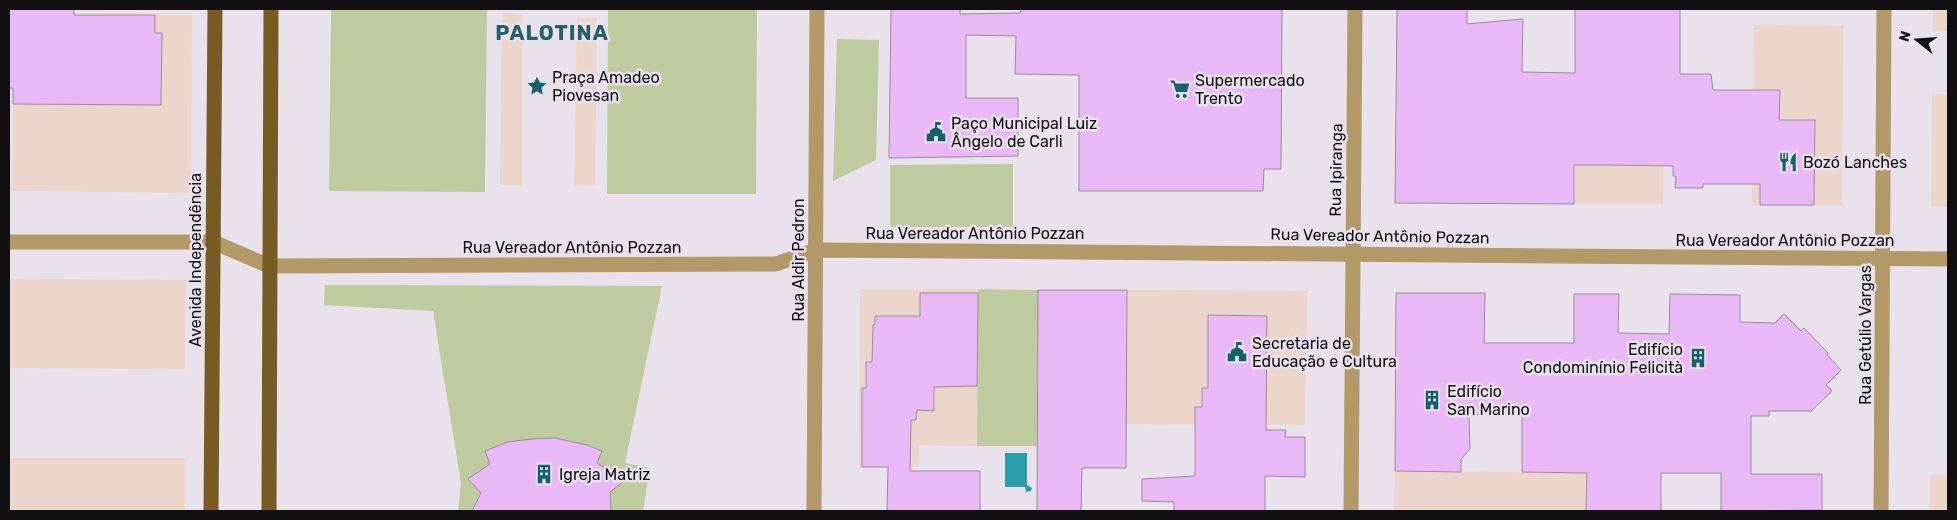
<svg xmlns="http://www.w3.org/2000/svg" width="1957" height="520" font-family="Rubik,sans-serif">
<style>
.commercial{fill:#ecd5ca}
.green{fill:#bdcb9f}
.water{fill:#299fac}
.building{fill:#ebb8f7;stroke:#968e97}
.lines{fill:none;stroke-linecap:round;stroke-linejoin:round}
.minor{stroke:#b39868;stroke-width:15}
.primary{stroke:#785b23;stroke-width:15}
.labels{text-anchor:middle;dominant-baseline:central;stroke-width:5;stroke-linejoin:round;paint-order:stroke}
.poi-label{font-size:16px;fill:#110f12;stroke:#e9e1eb;text-anchor:start}
.street-label{font-size:16px;fill:#110f12;stroke:#e9e1eb}
.district-label{font-size:21px;font-weight:bold;letter-spacing:1px;fill:#276068;stroke:#e9e1eb}
</style>
<rect width="100%" height="100%" fill="#e9e1eb"/>
<g class="commercial">
<rect x="1933" y="9" width="15" height="22"/>
<polygon points="14,13 192,14 191,193 12,191"/>
<polygon points="502,13 522,15 522,185 500,185"/>
<polygon points="577,18 597,18 595,186 574,185"/>
<polygon points="1575,24 1665,53 1663,204 1574,204"/>
<polygon points="1754,25 1843,26 1842,205 1752,205"/>
<polygon points="1932,94 1948,94 1948,207 1931,207"/>
<polygon points="9,279 186,280 185,369 9,368"/>
<polygon points="860,289 978,289 977,446 919,445 918,467 859,467"/>
<polygon points="1127,290 1307,291 1305,425 1126,424"/>
<rect x="9" y="458" width="176" height="53"/>
<polygon points="1395,471 1617,473 1617,511 1394,511"/>
<rect x="1930" y="475" width="18" height="36"/>
</g>
<g class="green">
<polygon points="331,9 487,9 485,192 329,191"/>
<polygon points="608,9 757,9 756,194 607,194"/>
<polygon points="837,39 879,40 876,160 833,181"/>
<polygon points="1013,164 1013,227 890,227 890,165"/>
<path d="M325,285L662,286L625,463L650,468L643,511H609L610,506V492L624,481L596,465L602,451C561,434 527,436 485,451L491,465L468,479L481,493L474,507L476,511H458L461,483L433,311L324,305Z"/>
<polygon points="978,289 1038,290 1037,446 977,446"/>
</g>
<polygon class="water" points="1005,453 1027,453 1027,485 1032,488 1031,491 1026,492 1025,487 1005,487"/>
<g class="building">
<polygon points="9,9 74,9 74,15 155,15 155,33 162,33 161,105 13,104 13,88 9,88"/>
<polygon points="891,9 960,9 960,14 1020,13 1021,9 1282,9 1281,169 1264,169 1263,191 1079,191 1079,75 1015,74 1016,36 966,35 966,98 1018,98 1018,156 889,158"/>
<polygon points="1397,9 1467,9 1467,24 1523,19 1522,72 1575,73 1575,9 1680,9 1680,74 1711,74 1713,90 1780,90 1779,120 1815,120 1814,205 1760,205 1760,184 1703,184 1703,188 1675,188 1676,176 1673,176 1673,166 1610,165 1574,165 1574,204 1395,203"/>
<polygon points="1038,290 1127,290 1126,468 1082,468 1081,511 1037,511"/>
<polygon points="920,293 978,293 977,386 934,387 934,411 917,410 916,420 911,420 910,471 980,471 980,511 887,511 888,467 862,467 862,388 866,388 866,362 872,362 873,325 875,324 875,316 920,316"/>
<polygon points="1396,293 1485,293 1484,343 1574,343 1574,294 1619,294 1618,333 1669,334 1670,294 1740,295 1740,322 1775,323 1784,314 1801,331 1804,328 1828,353 1827,355 1841,370 1826,385 1832,391 1811,411 1769,411 1769,416 1751,416 1751,474 1822,474 1822,510 1721,511 1721,473 1661,473 1661,511 1586,511 1587,473 1522,472 1522,415 1469,414 1470,449 1461,459 1461,472 1395,471"/>
<polygon points="1208,315 1267,316 1266,430 1286,430 1285,437 1305,437 1305,477 1265,476 1265,511 1174,511 1174,502 1142,501 1142,479 1195,476 1195,407 1202,407 1202,388 1208,388"/>
<polygon points="555,438 587,445 602,451 597,463 624,481 610,492 611,511 472,511 481,493 468,479 490,464 485,451 508,442 531,439"/>
</g>
<g class="lines">
<g class="minor">
<polyline points="9,242 213,242 269,266 776,264 816,250 1948,259"/>
<polyline points="814,511 817,9"/>
<polyline points="1351,511 1355,9"/>
<polyline points="1881,511 1884,9"/>
</g>
<g class="primary">
<polyline points="211,511 215,9"/>
<polyline points="269,511 271,9"/>
</g>
</g>
<defs>
<symbol id="sight-bare" viewBox="-9 -9 18 18"><path d="M0-6L1.8-2.2L6-1.7L2.9 1.2L3.7 5.4L0 3.3L-3.7 5.4L-2.9 1.2L-6-1.7L-1.8-2.2Z" fill="#14626c" stroke="#e9e1eb" stroke-width="2.5" paint-order="stroke"/></symbol>
<symbol id="supermarket-bare" viewBox="-9 -9 18 18"><path d="M-6-5.5h2.5l.6 2H6L4.5 2H-2.5L-4.4-4H-6ZM-1.5 3.2a1.3 1.3 0 1 0 .1 0ZM3 3.2a1.3 1.3 0 1 0 .1 0Z" fill="#14626c" stroke="#e9e1eb" stroke-width="2.5" paint-order="stroke"/></symbol>
<symbol id="civic-bare" viewBox="-9 -9 18 18"><path d="M-.6-6.5H3V-4.5H.6V-3L4-1V1h2V6H-6V1h2V-1L-.6-3ZM-1.2 2.5V6h2.4V2.5Z" fill="#14626c" stroke="#e9e1eb" stroke-width="2.5" paint-order="stroke"/></symbol>
<symbol id="restaurant-bare" viewBox="-9 -9 18 18"><path d="M-5-6h1v4h1v-4h1v4h1v-4h1v5L-1.5 .5V6h-2V.5L-5-1ZM5-6V6H3V1.5H1.5Q1.5-4 5-6Z" fill="#14626c" stroke="#e9e1eb" stroke-width="2.5" paint-order="stroke"/></symbol>
<symbol id="building-bare" viewBox="-9 -9 18 18"><path d="M-4-6H4V6H1V3H-1V6H-4ZM-2.5-4.3h1.7v1.8h-1.7ZM.8-4.3h1.7v1.8H.8ZM-2.5-1h1.7V.8h-1.7ZM.8-1h1.7V.8H.8Z" fill="#14626c" stroke="#e9e1eb" stroke-width="2.5" paint-order="stroke"/></symbol>
</defs>
<g fill-rule="evenodd">
<use href="#sight-bare" x="523" y="72" width="28" height="28"/>
<use href="#supermarket-bare" x="1166" y="75" width="28" height="28"/>
<use href="#civic-bare" x="922" y="118" width="28" height="28"/>
<use href="#restaurant-bare" x="1774" y="148" width="28" height="28"/>
<use href="#civic-bare" x="1223" y="338" width="28" height="28"/>
<use href="#building-bare" x="1684" y="344" width="28" height="28"/>
<use href="#building-bare" x="1418" y="386" width="28" height="28"/>
<use href="#building-bare" x="530" y="460" width="28" height="28"/>
</g>
<g class="labels">
<g class="poi-label">
<text x="552" y="77">Praça Amadeo<tspan x="552" dy="18">Piovesan</tspan></text>
<text x="1195" y="80">Supermercado<tspan x="1195" dy="18">Trento</tspan></text>
<text x="951" y="123">Paço Municipal Luiz<tspan x="951" dy="18">Ângelo de Carli</tspan></text>
<text x="1803" y="162">Bozó Lanches</text>
<text x="1252" y="343">Secretaria de<tspan x="1252" dy="18">Educação e Cultura</tspan></text>
<text x="1683" y="349" text-anchor="end">Edifício<tspan x="1683" dy="18">Condominínio Felicità</tspan></text>
<text x="1447" y="391">Edifício<tspan x="1447" dy="18">San Marino</tspan></text>
<text x="559" y="474">Igreja Matriz</text>
</g>
<g class="street-label">
<text transform="translate(1336 170) rotate(-89)">Rua Ipiranga</text>
<text x="975" y="233">Rua Vereador Antônio Pozzan</text>
<text transform="translate(1380 236) rotate(1)">Rua Vereador Antônio Pozzan</text>
<text x="1785" y="240">Rua Vereador Antônio Pozzan</text>
<text x="572" y="247">Rua Vereador Antônio Pozzan</text>
<text transform="translate(195 260) rotate(-90)">Avenida Independência</text>
<text transform="translate(798 260) rotate(-90)">Rua Aldir Pedron</text>
<text transform="translate(1865 335) rotate(-90)">Rua Getúlio Vargas</text>
</g>
<g class="district-label">
<text x="552" y="32">PALOTINA</text>
</g>
</g>
<rect width="1957" height="520" fill="none" stroke="#110f12" stroke-width="20"/>
<g transform="translate(1917 40) rotate(287)" stroke="#e9e1eb" stroke-width="4" paint-order="stroke">
<path d="M0-4L9 19L0 12L-9 19Z" fill="#110f12"/>
<text y="-8" font-size="14" font-weight="bold" text-anchor="middle" fill="#110f12">N</text>
</g>
</svg>
